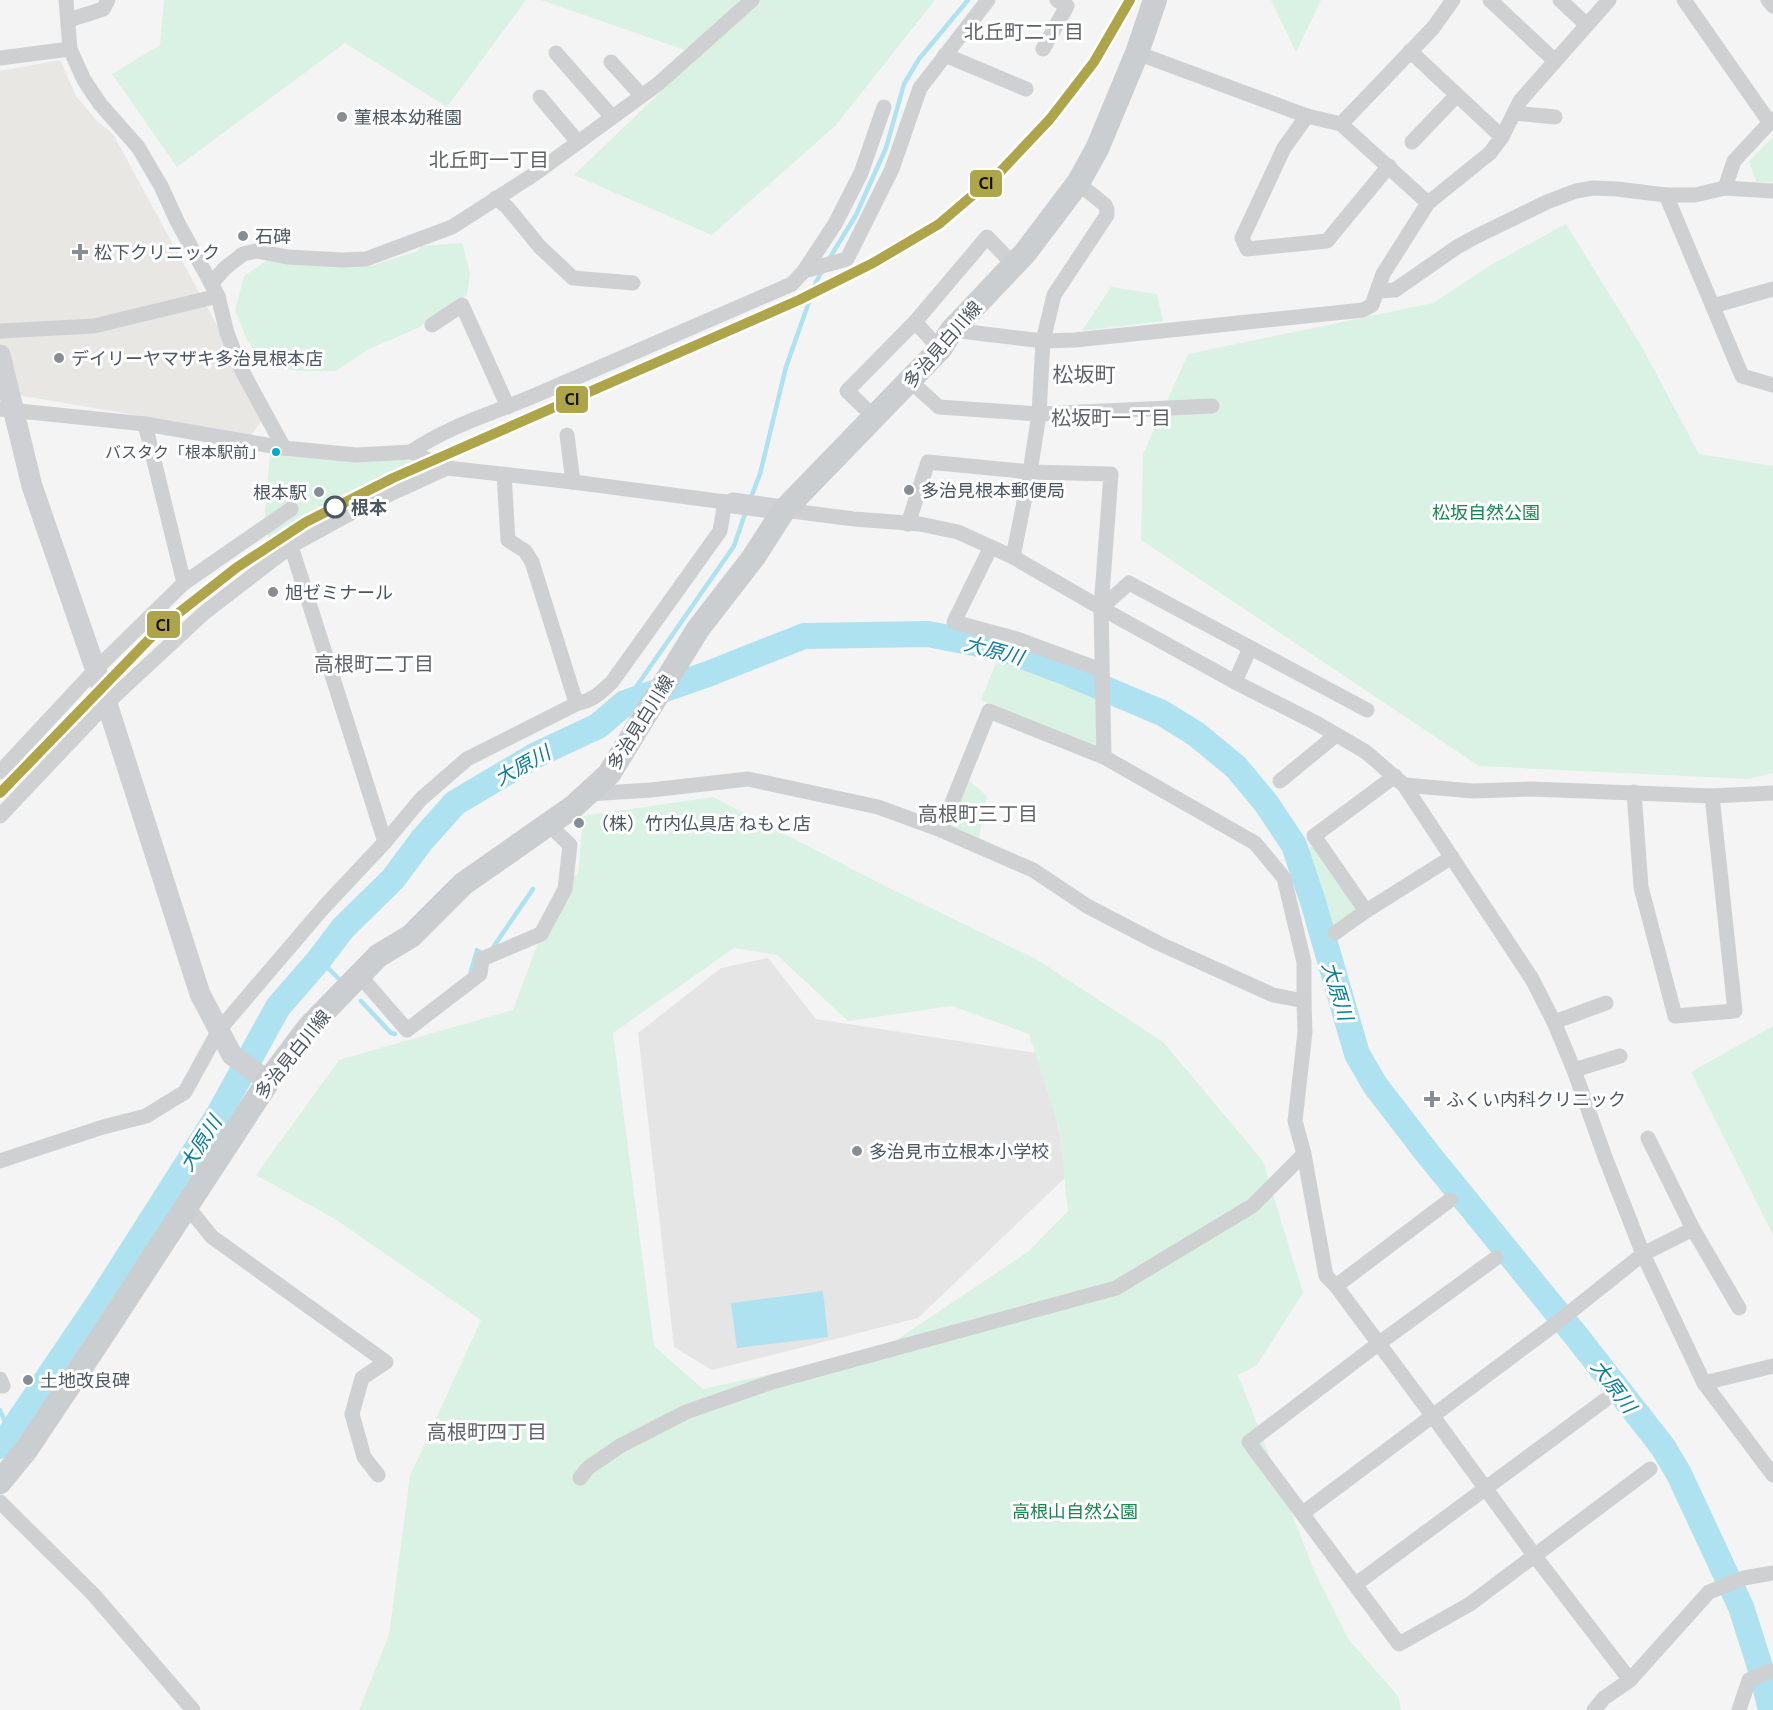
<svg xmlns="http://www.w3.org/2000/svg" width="1773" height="1710" font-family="Ubuntu,'Noto Sans JP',sans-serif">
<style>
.commercial{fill:#e8e7e3}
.education{fill:#e6e5e6}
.green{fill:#d9f2e3;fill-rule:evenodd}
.water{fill:#aee2f0}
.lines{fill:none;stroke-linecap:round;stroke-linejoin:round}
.stream{stroke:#aee2f0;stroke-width:4.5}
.river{stroke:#aee2f0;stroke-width:26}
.street{stroke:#ced0d2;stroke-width:15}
.secondary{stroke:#ced0d4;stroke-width:21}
.primary{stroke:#caced1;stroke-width:24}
.rail-1-casing{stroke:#fff;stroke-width:15}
.rail-1{stroke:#aea54a;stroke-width:10}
.poi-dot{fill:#868d94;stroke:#fff;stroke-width:2}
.bus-dot{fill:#00a9ce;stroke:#fff;stroke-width:2}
.stop-dot{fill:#fff;stroke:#4a5661;stroke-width:3}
.labels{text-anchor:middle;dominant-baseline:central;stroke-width:6;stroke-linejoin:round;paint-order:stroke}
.bus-label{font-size:16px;fill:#4a5661;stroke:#fff;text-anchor:end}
.poi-label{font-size:18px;fill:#4a5661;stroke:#fff;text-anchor:start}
.street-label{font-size:18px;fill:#4a5661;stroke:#fff}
.stop-label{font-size:18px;font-weight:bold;fill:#4a5661;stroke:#fff;text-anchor:start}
.park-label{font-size:18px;fill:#17864f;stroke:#fff}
.neighbourhood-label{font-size:20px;fill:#5f6368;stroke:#fff}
.water-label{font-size:20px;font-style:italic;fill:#0c7c9b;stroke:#fff}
.quarter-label{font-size:21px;fill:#5f6368;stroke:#fff}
.line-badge{stroke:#fff;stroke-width:2}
.pale-badge-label{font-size:16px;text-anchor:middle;font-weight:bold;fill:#111}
</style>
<rect width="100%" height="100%" fill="#f4f4f4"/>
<polygon class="commercial" points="60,60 76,96 97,121 113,134 224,338 263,419 251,435 0,392 0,71"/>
<polygon class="education" points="768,958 816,1019 1043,1054 1068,1175 918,1318 712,1370 674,1347 638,1033 721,968"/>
<g class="green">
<polygon points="164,0 526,0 447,107 345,43 177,167 112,74 160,45"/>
<polygon points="541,0 935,0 836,125 712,235 574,175 699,55"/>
<polygon points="1271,0 1321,0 1296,52"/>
<polygon points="1773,137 1773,182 1756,182 1749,161"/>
<polygon points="1566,224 1642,347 1699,454 1773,466 1773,773 1748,779 1479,766 1141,540 1143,454 1188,354 1433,303 1494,263"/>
<polygon points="462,243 470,273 467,295 418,328 369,349 336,371 299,371 264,365 247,340 235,310 244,276 266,261 344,267 371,266 418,251 421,246"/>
<polygon points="1111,287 1157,294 1163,321 1082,331"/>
<polygon points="270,452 398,458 416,462 403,471 269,539 264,524"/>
<polygon points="998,658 1097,694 1098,747 981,700"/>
<polygon points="966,778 987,796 979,838 947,825"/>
<path d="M713,797L883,885L1036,959L1163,1042L1263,1161L1303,1293L1257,1365L1238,1375L1313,1568L1349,1640L1398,1696L1401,1710H359L389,1635L410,1476L481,1320L335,1219L256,1175L339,1060L513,1010L562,878L578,875L583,816ZM734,948L777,955L848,1021L952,1006L1029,1034L1059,1128L1068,1211L1029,1251L883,1349L703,1389L654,1346L613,1033Z"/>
<polygon points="1310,846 1316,847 1359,906 1357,914 1332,930 1308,852"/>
<polygon points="1773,1026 1773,1235 1691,1072"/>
</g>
<polygon class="water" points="823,1291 828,1337 737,1348 731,1303"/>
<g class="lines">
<g class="stream">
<polyline points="829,259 856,215 886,148 904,84 919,59 968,0"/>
<polyline points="750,500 760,474 786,367 816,282 822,271"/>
<polyline points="625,703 734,546 746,511"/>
<polyline points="492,949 533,889"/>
<polyline points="318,961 326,966 339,979"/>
<polyline points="470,975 477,950 483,954"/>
<polyline points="361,1001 391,1033 395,1034"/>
<polyline points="0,1410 10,1434"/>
</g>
<polyline class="river" points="0,1446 10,1434 102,1298 219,1114 278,1007 318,961 343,928 393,879 422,840 455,803 536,755 598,726 625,703 708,674 804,636 928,634 1004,649 1065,672 1162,713 1196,734 1236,767 1266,803 1294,845 1313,902 1357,1054 1375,1085 1428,1154 1577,1337 1663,1447 1679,1474 1741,1607 1762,1673 1771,1710"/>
<g class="street">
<polyline points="66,0 70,49 84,80 100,104 138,147 161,186 178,223 218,296 227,333 241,369 284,448"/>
<polyline points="1490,0 1555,61"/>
<polyline points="1560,0 1587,25"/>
<polyline points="1684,0 1770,123"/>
<polyline points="1768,0 1773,6"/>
<polyline points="69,20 103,9 108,0"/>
<polyline points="1043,49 1067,6 1057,0"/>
<polyline points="1410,51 1502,137"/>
<polyline points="556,53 612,117"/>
<polyline points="1137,53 1307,116 1341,124 1428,203"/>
<polyline points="945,55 1026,89"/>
<polyline points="0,58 70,49"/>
<polyline points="611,62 641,95"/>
<polyline points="540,97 578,142"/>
<polyline points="1514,113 1555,117"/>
<polyline points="1307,116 1284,148 1242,238 1247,249 1327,241 1389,166"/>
<polyline points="1341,124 1433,28 1453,0"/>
<polyline points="1412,142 1457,95"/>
<polyline points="1725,188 1734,161 1773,119"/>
<polyline points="1666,195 1742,376 1773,385"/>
<polyline points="496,198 507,207 540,247 573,278 633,283"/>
<polyline points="804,271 835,224 861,173 884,107"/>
<polyline points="211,284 225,268 243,254 256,251 288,257 343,260 366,259 452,227 536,173 658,84 752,0"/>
<polyline points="1377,291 1395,290 1457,247 1475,237 1547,202 1576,191 1593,188 1617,189 1666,195 1695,195 1725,188 1773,191"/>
<polyline points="1713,306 1773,289"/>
<polyline points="915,322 940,349"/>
<polyline points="432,325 462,305 508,407"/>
<polyline points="952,330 1043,341 1075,340 1363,310 1372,305 1383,274 1428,203 1490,153 1502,137 1520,101 1609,0"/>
<polyline points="0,331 94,326 218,296"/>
<polyline points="910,381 939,407 1039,414 1212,406"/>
<polyline points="0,409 145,424 284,448 356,455 411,452 447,468 573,482 733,503"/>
<polyline points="875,418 847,391 915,322 987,237 1014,265"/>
<polyline points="567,435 573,482"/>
<path d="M411,452C448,426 494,413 536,395C621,358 706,321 792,284L804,271L847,259L892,169L920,88L988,0"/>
<polyline points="504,474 508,540 525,551 532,562 574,696 578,703"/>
<polyline points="784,510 854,519 920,524 958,532 1013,557 1101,608 1235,682 1318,724 1366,752 1404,785 1532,979 1554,1022 1574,1070 1605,1157 1643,1254 1704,1383 1773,1475"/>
<polyline points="908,524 928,462 1030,472 1111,474 1101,608 1104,757 989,711 941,830"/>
<polyline points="291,546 385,842"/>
<polyline points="991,547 954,622 1017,639 1101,670"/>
<polyline points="1013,557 1030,472 1039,414 1043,341 1054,295 1107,215 1107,210 1105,205 1078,183"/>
<polyline points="184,583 291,509"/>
<polyline points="1101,608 1129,583 1367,710"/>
<polyline points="1235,682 1250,648"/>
<polyline points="1104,757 1255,843 1284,878 1304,962 1304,1001"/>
<polyline points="0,772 95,670 184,583 145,424"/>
<polyline points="1395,776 1314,836 1366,911 1452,857"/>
<polyline points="1280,781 1336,735"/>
<polyline points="1404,785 1473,791 1531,789 1712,796 1773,793"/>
<polyline points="1634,792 1641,887 1675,1016 1735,1011 1712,796"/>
<polyline points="588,794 651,790 748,779 878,807 941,830 1033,870 1087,906 1158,943 1273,995 1304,1001 1305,1032 1295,1121 1304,1154 1326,1276 1336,1286 1432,1415 1534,1555 1630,1680 1709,1592 1744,1578 1773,1573"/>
<polyline points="0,816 107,703 204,613 291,546 364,506 447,468"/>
<polyline points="1335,933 1366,911"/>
<polyline points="360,976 407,1030 480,974 482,959 541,934 565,889 570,845 548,824"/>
<polyline points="1554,1022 1606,1003"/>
<polyline points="1574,1070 1620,1056"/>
<polyline points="1648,1138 1693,1229 1739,1308"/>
<path d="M0,1161L103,1127L146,1116L185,1092L219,1030L324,907L385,842L421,799L467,759L578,703C593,701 601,692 612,682L720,531L725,502"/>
<polyline points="186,1205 212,1237 386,1362 362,1378 352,1414 364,1457 378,1475"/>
<polyline points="1496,1258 1378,1344 1249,1442 1399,1644 1470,1604 1650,1469"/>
<polyline points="1336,1286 1450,1200"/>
<polyline points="0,1379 3,1386"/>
<polyline points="1704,1383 1773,1366"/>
<polyline points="580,1478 588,1468 620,1446 686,1412 772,1382 1116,1288 1252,1206 1304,1154"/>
<polyline points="0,1502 93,1594 193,1710"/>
<polyline points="1303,1513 1554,1325 1643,1254 1693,1229"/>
<polyline points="1356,1584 1605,1400"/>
<polyline points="1594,1710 1604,1698 1630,1680"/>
<polyline points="1739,1710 1749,1680 1770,1671 1773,1672"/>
</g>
<g class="secondary">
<polyline points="0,355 32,486 102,688 200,994 232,1055 255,1072 269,1080"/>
<polyline points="733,503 784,510"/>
</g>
<polyline class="primary" points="0,1482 26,1450 100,1339 269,1080 309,1027 378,956 411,936 463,884 573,807 609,774 698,629 753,558 784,510 940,349 952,330 1025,253 1078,183 1097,149 1137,53 1155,0"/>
<defs>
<polyline id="rail-1" points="0,793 162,626 236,568 306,522 393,478 799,300 873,263 939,224 1001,171 1050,119 1094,62 1130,0"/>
</defs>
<use href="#rail-1" class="rail-1-casing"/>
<use href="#rail-1" class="rail-1"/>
</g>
<g class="poi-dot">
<circle cx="342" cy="117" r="6"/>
<circle cx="243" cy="236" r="6"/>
<path d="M77 243h6v6h6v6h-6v6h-6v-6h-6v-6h6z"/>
<circle cx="59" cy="358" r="6"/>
<circle cx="909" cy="490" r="6"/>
<circle cx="319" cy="492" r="6"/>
<circle cx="273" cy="592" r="6"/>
<circle cx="579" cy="823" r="6"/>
<path d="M1429 1090h6v6h6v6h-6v6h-6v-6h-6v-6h6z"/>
<circle cx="857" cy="1151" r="6"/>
<circle cx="28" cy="1380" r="6"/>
</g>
<circle class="bus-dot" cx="276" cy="452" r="5"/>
<circle class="stop-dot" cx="335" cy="507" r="10"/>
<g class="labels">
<g class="bus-label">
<text x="265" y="452">バスタク「根本駅前」</text>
</g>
<g class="poi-label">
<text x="354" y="117">菫根本幼稚園</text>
<text x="255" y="236">石碑</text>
<text x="94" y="252">松下クリニック</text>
<text x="71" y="358">デイリーヤマザキ多治見根本店</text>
<text x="921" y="490">多治見根本郵便局</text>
<text x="307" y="492" text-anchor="end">根本駅</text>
<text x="285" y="592">旭ゼミナール</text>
<text x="591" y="823">（株）竹内仏具店 ねもと店</text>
<text x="1446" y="1099">ふくい内科クリニック</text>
<text x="869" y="1151">多治見市立根本小学校</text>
<text x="40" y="1380">土地改良碑</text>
</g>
<g class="street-label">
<text transform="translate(942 344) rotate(-49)">多治見白川線</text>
<text transform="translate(640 722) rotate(-58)">多治見白川線</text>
<text transform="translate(292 1054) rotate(-51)">多治見白川線</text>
</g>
<g class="stop-label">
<text x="351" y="507">根本</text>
</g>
<g class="park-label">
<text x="1486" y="512">松坂自然公園</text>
<text x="1075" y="1511">高根山自然公園</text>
</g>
<g class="neighbourhood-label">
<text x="1024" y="31">北丘町二丁目</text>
<text x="489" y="159">北丘町一丁目</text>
<text x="1111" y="417">松坂町一丁目</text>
<text x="374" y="663">高根町二丁目</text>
<text x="978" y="813">高根町三丁目</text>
<text x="487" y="1431">高根町四丁目</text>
</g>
<g class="water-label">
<text transform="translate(994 650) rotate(15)">大原川</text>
<text transform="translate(522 765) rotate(-29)">大原川</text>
<text transform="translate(1338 991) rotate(73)">大原川</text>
<text transform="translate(200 1143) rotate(-58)">大原川</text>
<text transform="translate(1614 1386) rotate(53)">大原川</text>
</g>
<g class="quarter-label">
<text x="1084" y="374">松坂町</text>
</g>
</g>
<g class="line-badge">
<rect x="969" y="169" width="34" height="29" rx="6" fill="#aea54a"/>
<rect x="555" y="385" width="34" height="29" rx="6" fill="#aea54a"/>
<rect x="146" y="610" width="35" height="29" rx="6" fill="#aea54a"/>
</g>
<g class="pale-badge-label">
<text x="986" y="189">CI</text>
<text x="572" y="405">CI</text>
<text x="163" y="631">CI</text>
</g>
</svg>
